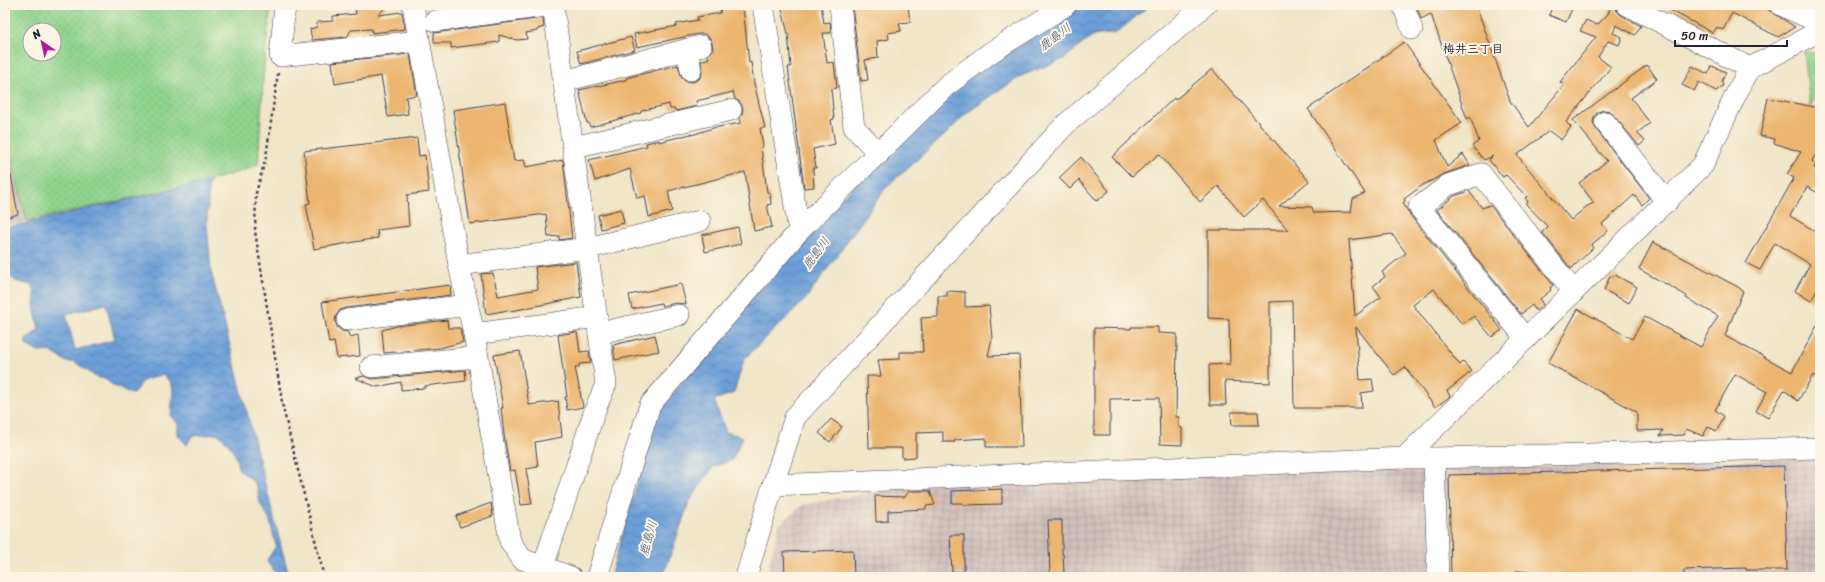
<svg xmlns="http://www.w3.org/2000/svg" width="1825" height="582" font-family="Sriracha,'Klee One',sans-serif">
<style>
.industrial{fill:url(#industrial-grid)}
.park{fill:url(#park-dots);stroke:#587a64;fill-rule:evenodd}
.water{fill:url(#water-waves);stroke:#47608a;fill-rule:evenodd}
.building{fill:#ecb66f;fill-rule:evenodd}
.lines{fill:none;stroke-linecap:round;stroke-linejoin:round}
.minor-casing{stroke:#413f50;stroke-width:22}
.path{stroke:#413f50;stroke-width:2.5;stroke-dasharray:3 3;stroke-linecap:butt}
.minor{stroke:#fff;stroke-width:21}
.labels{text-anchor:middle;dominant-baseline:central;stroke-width:4;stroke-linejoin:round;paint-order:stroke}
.water-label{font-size:12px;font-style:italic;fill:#40547a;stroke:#fcf5e5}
.neighbourhood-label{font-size:12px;font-weight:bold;fill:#22223b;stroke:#fcf5e5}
</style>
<defs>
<pattern id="industrial-grid" width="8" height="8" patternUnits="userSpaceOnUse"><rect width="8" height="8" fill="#d0c0bc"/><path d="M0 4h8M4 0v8" fill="none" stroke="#b2a5a2"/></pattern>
<pattern id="park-dots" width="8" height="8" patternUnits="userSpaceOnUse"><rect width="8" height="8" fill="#8fd38c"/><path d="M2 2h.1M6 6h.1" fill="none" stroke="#7bb57a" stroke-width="1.8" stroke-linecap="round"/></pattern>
<pattern id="water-waves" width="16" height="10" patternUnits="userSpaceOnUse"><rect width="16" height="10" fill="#6c9fd8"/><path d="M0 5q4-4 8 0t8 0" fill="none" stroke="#5881b0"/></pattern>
</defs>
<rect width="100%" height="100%" fill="#fcf5e5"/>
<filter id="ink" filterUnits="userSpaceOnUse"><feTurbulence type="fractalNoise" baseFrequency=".025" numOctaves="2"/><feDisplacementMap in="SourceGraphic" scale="8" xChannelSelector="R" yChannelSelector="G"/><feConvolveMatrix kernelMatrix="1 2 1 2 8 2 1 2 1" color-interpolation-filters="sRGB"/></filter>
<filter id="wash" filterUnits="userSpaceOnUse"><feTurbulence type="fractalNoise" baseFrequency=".012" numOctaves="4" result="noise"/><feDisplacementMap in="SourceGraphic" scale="16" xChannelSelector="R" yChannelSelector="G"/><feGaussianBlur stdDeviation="0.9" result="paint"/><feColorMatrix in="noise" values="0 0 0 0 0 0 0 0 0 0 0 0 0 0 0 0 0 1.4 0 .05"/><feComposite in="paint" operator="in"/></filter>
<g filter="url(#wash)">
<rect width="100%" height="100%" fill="#f0e5c7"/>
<g class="industrial">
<polygon points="5,131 27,221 5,227"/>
<polygon points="1820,459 1820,577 766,577 779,525 802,505 912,485 1192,473"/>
</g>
<g class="park">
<path d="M5,5H271L264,66L258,164L248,169L209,181L27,221L5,131ZM30,30H54V54H30Z"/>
<polygon points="1804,51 1817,54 1820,57 1820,89 1810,107"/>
</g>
<g class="water">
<polygon points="1082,5 1150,5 1116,33 1092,36 1064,59 1021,76 968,112 945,135 887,186 805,300 744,359 734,393 714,400 726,432 743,437 732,460 713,467 689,502 663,577 610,577 658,412 801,237 960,84"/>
<path d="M209,181L207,224L211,271L289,577H278L267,560L276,546L270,521L260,503L257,487L250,478L239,470C235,453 233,446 218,434L192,436L187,445L178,435V424L171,417L173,389L170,381L162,375L142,381L133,394L114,386L105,379L96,377L75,362H67L50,351L39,352L26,345V340L39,329L34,307L35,291L31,285L15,281L5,272V228ZM106,304L115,340L75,350L66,314Z"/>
</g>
<g id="blocks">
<g class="building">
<polygon points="366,5 388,5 378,15 402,12 405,29 372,33 372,29 351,30 347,37 312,40 310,29 317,27 317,22 333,21 333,16 356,14 355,6"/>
<polygon points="721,5 743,6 749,63 751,62 754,83 765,128 760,128 763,146 761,147 767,192 770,193 771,204 767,205 772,227 754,231 745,172 668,191 672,211 649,217 645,196 637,198 630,169 595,181 589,160 647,146 646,143 659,140 659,142 691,134 692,135 713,128 741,123 740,118 742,114 743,108 740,102 735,99 733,92 696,101 697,106 676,111 675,109 670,109 669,104 641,111 641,113 590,127 589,123 587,123 579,90 626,80 626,78 678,65 682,78 687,81 693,82 699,79 702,74 701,61 709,58 708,55 713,49 712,43 709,37 704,34 698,34 637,47 634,34 677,26 676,24 698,20 697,17 720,13"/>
<polygon points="781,5 821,5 824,23 830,22 831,33 823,33 827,63 834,62 837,88 831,89 834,119 831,120 835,144 813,149 816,168 813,168 814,187 804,188 788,67 791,67 788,34"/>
<polygon points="852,5 908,5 910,22 899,23 901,31 888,33 889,39 877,41 878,58 865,60 868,80 861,81"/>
<polygon points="1416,5 1476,5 1510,101 1529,127 1564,85 1560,82 1596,37 1580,31 1586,20 1597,25 1608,14 1611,5 1615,5 1617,11 1621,15 1641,26 1635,35 1616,25 1613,33 1622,37 1619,45 1608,41 1598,57 1611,67 1566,122 1571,127 1561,140 1549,131 1517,155 1571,220 1587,206 1594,203 1579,183 1607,161 1573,120 1647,65 1657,79 1631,98 1650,123 1637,133 1645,141 1639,146 1610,111 1604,110 1598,112 1594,117 1593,123 1596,129 1649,198 1642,205 1634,195 1602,224 1608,231 1591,245 1593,248 1571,269 1542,232 1548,227 1526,204 1528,202 1525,198 1527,197 1506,175 1503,177 1489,160 1493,156 1484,160 1472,146 1479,141 1470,117 1467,119 1431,14 1421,19"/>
<polygon points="1553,5 1574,5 1566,22 1549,15"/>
<polygon points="1661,5 1761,5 1795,27 1778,37 1732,13 1723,30 1717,27 1713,33"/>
<polygon points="543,18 544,27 538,29 537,31 526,33 527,39 517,40 499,35 499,42 451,48 451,43 434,43 434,33"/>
<polygon points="631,37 635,50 581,64 577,51"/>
<path d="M1404,42L1462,123L1436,140L1447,167L1463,154L1470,165L1444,174L1423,185L1404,199L1405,201L1403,203L1410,215L1502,330L1492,337L1474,316L1462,324L1434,289L1413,305L1460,365L1463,362L1472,371L1447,391L1450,396L1447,399L1435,407L1405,367L1394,375L1356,327L1360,380L1372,379L1374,391L1361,393L1362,408H1294L1292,301L1270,302V383L1225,381L1226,405H1210L1209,365L1230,364L1229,319L1208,318V230H1288L1263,200L1244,217L1218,186L1200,202L1159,154L1132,177L1112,157L1174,98L1175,100L1212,69L1309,181L1279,206L1312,207L1314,213L1351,212L1353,199L1365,193L1308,109ZM1392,234L1406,253L1382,272L1385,277L1373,286L1381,297L1355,316L1349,240Z"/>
<polygon points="410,54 417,95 406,97 408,114 388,117 381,76 335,84 332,62"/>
<polygon points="1692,66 1708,74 1712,66 1726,72 1722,81 1723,86 1716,91 1699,82 1694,91 1682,85"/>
<polygon points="1768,98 1820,108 1820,147 1812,161 1816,164 1814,168 1820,171 1820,194 1807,187 1790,216 1820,234 1820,285 1811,301 1795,291 1810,264 1775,243 1760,270 1746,263 1794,178 1787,174 1801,152 1774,143 1775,139 1760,136"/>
<polygon points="505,102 514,161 524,160 526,167 563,160 572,238 559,240 559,236 548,237 546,214 470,224 453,110"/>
<polygon points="417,138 419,156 425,155 429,192 407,195 409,226 377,230 378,238 314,249 306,204 310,203 304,151"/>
<polygon points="1081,157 1109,191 1097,201 1079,180 1070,189 1059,178"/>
<polygon points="5,175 11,175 18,214 5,218"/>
<polygon points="1469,191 1482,208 1490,205 1553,285 1550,288 1551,290 1540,299 1543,305 1536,311 1532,305 1521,314 1437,210 1454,196"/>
<polygon points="621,209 624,223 601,229 598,215"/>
<polygon points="738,227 741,244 705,252 702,235"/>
<polygon points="1653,242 1738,287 1743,291 1725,336 1792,372 1820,320 1820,369 1816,377 1813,375 1798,401 1784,390 1768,418 1756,411 1767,392 1735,374 1715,410 1724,416 1717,431 1708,427 1703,436 1686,429 1684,435 1660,436 1663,430 1637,431 1637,412 1548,363 1578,309 1632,339 1645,317 1701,347 1718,316 1686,298 1687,296 1639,269"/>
<polygon points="576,262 581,297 516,310 509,311 509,310 486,314 481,274 493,273 498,296 538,289 535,267"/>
<polygon points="1615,275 1637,287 1629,303 1604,290 1610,276 1613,277"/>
<polygon points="681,284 686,304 676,303 662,306 661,303 632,309 629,295"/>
<polygon points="450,285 451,295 346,308 340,310 336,316 335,321 337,327 342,331 348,332 349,337 358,335 360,356 337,358 334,342 329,343 322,302"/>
<polygon points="947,291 965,292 965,307 989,306 992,338 988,356 1019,355 1022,447 986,447 986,438 955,440 955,442 943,442 943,432 916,433 916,457 902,458 902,448 869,448 867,376 881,376 878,360 900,359 900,352 923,352 921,318 938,317 938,296 947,296"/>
<polygon points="447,320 448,328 460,328 463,342 440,348 384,353 382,330 397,326"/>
<polygon points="1131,327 1158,327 1158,333 1177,334 1176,417 1179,417 1179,427 1182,428 1182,445 1160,444 1159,398 1110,399 1110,435 1094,435 1094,328 1131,329"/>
<polygon points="577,332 580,352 589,351 591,363 579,364 579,367 575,367 583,407 567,410 565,397 567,397 558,335"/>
<polygon points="655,335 659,351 615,360 613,345"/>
<polygon points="520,351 529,405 558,401 562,437 535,442 538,467 526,469 532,504 521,505 515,470 510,471 504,435 501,408 503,408 494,355"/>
<polygon points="465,370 466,381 425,386 425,388 401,390 401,382 377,387 355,378 364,376 372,379"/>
<polygon points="1231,412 1258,412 1259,425 1232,425"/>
<polygon points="831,419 842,427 830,442 819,433"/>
<polygon points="1784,466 1787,570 1746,570 1746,568 1684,570 1684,577 1559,576 1559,574 1516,571 1516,577 1451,577 1449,475"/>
<polygon points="1002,489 1002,504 965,505 962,503 952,503 952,491"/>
<polygon points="909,491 930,491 935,505 926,506 926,509 888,511 888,521 876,522 875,496 905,497"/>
<polygon points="491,503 493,516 460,527 456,516"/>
<polygon points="1048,520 1062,520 1062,554 1063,554 1064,573 1050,574"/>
<polygon points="950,535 964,535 964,572 952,572"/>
<polygon points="853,550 854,577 785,577 784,552"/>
</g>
</g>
</g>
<g filter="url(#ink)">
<use href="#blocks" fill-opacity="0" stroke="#413f50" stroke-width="1"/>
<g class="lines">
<defs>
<g id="minor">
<polyline points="285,5 280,56 419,41"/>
<polyline points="413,5 459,265 474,334 510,541 522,559 571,577"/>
<polyline points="763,5 799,231"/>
<polyline points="840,5 854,127 879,154"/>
<polyline points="1403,5 1412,29"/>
<polyline points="1627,5 1750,68"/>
<polyline points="1781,5 1820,23"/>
<polyline points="435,21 553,5"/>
<polyline points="687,49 691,70"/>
<polyline points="564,81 701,46"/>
<polyline points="1605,122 1667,202"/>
<polyline points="574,147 731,110"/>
<polyline points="459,265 588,248 700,221"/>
<polyline points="347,320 468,305"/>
<polyline points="599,333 679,315"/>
<polyline points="474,334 597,317"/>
<polyline points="1526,339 1419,207 1448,185 1481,174 1574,292"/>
<polyline points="371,367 477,357"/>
<polyline points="1404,458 1703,165 1736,94 1750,68 1812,35 1820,23"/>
<polyline points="1434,458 1438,577"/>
<polyline points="773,485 1404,458 1434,458 1820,448"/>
<polyline points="543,567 595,410 606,384 553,5"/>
<polyline points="597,577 650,405 799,231 946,86 990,53 1066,5"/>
<polyline points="746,577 773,485 795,417 1066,124 1205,5"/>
</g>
</defs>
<use href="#minor" class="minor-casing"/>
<polyline class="path" points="278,73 266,157 256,193 255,231 283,408 324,577"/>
<use href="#minor" class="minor"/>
</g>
</g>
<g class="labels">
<g class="water-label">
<text transform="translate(1055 37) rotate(-37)">鹿島川</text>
<text transform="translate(816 253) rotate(-54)">鹿島川</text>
<text transform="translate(648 538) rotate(-74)">鹿島川</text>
</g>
<g class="neighbourhood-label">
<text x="1473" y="49">梅井三丁目</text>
</g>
</g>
<rect width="1825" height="582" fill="none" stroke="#fcf5e5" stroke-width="20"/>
<g transform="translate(42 42) rotate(326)"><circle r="19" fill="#fcf5e5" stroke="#a5a1a1"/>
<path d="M0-3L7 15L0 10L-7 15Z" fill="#b5179e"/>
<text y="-6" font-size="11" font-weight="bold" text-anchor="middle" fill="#22223b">N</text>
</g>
<path d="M1675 40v6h112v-6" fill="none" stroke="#22223b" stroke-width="2"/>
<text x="1681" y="40" font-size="12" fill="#22223b" stroke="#fcf5e5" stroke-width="3" paint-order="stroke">50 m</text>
</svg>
